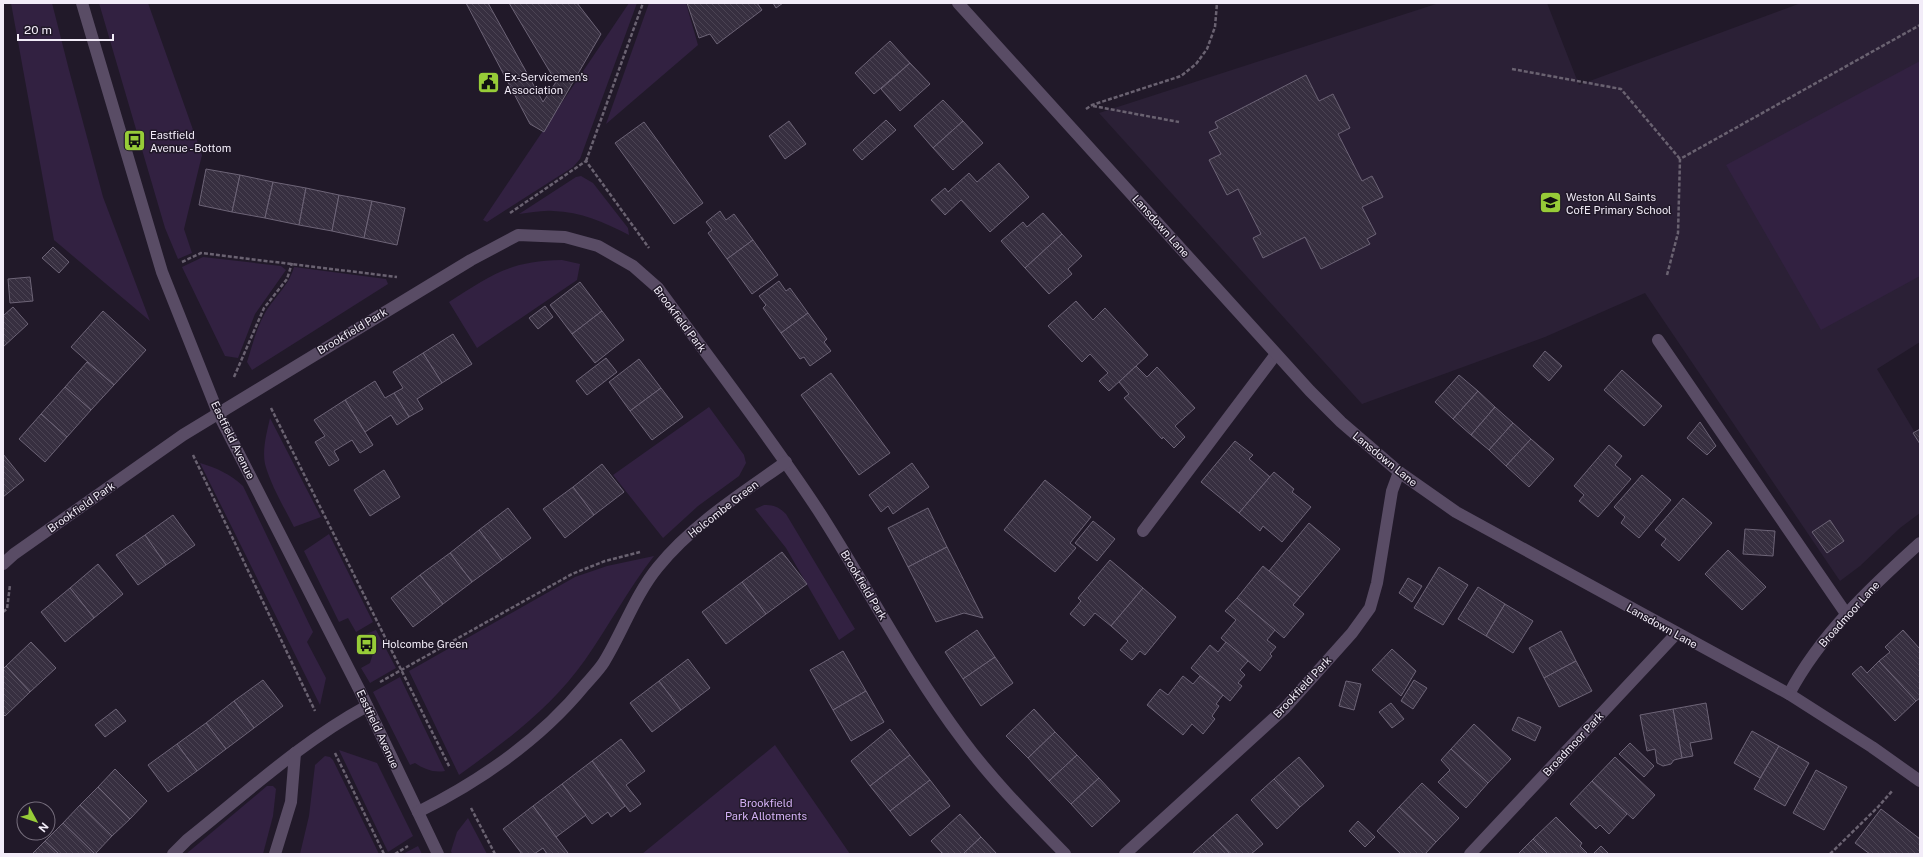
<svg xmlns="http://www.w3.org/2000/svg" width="1923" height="857" font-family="'Public Sans',sans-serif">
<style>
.built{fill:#2b2036}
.green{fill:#322141}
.building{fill:url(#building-back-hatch);stroke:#6d6477}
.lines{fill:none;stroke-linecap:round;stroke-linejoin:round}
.path{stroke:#6a6271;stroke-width:2.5;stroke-dasharray:4 2;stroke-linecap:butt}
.service{stroke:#594c65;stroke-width:12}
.minor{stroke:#594c65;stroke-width:12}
.tertiary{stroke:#594c65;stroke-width:12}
.labels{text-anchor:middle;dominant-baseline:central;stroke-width:3;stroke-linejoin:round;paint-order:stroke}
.poi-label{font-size:11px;fill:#f2ecf8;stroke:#211929;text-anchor:start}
.street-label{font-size:11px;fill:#f2ecf8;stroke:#211929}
.park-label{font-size:11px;fill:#d4b1f6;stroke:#211929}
</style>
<defs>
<pattern id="building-back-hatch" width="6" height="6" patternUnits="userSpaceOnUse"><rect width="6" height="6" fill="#372f40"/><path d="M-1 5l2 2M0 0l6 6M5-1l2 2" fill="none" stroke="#4b4353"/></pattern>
</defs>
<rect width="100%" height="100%" fill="#211929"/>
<polygon class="built" points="1439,3 1547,3 1579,85 1801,3 1920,3 1920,342 1877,369 1920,441 1920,513 1900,528 1860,566 1840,581 1645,293 1545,337 1362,404 1099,113"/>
<g class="green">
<polygon points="11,3 52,3 69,70 103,197 150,321 54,240"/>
<polygon points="99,3 148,3 202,155 184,229 192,253 178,259 165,228"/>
<polygon points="629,3 637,3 580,159 573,167 487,222 483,220"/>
<polygon points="649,3 686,3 698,45 606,124"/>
<polygon points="1920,61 1920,276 1821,330 1726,165"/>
<path d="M581,176L593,183L628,228L629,235C604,222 581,212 553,211C542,210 530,213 519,214L576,177Z"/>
<polygon points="203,257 281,266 286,270 255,314 238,358 225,356 182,267"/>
<path d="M562,260L580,264L577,280L477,348L449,302C491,275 509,261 562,260Z"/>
<path d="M294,267L386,279L388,284L252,370L247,362C252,347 256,329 264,315C273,298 289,286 294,267Z"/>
<polygon points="709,407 744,455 746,463 739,476 698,506 663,538 613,475"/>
<path d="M270,418L321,517L294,527C284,507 271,486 265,464C262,449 267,432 270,418Z"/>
<path d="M200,463C217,468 230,474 243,486L313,632L307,642L326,678L320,705Z"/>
<path d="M764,505C774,505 779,507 786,514L855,629L839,640L786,548L755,509Z"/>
<polygon points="329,534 373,622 356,632 348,618 339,622 304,551"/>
<path d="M654,556C628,589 609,626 585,660C552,707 505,742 459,775L409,671L575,577L607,566Z"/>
<polygon points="376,630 396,668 370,683 361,668 370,663 374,650 366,634"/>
<path d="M400,677L445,771C433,773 424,769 415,763L410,765L373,692Z"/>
<polygon points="775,745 850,854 642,854"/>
<polygon points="339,750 377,763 413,836 388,852"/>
<polygon points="325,756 330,757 333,760 379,854 300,854 309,816 315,765"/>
<polygon points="267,786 273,786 276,789 273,816 263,854 186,854"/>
<polygon points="468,818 487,854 452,854 451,851 457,832"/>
<polygon points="418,846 422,854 403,854"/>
</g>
<g class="building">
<polygon points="466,3 488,3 543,102 556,82 509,3 577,3 601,34 544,132 530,124"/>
<polygon points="687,3 757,3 762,10 717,44 710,34 699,38"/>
<polygon points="773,3 783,3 776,8"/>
<polygon points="890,41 910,63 874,94 855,73"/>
<polygon points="910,63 930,84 900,111 881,89"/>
<polygon points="1306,75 1319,101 1333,94 1350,128 1338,134 1362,181 1372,176 1383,197 1362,207 1376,234 1367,239 1370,244 1321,269 1305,237 1263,258 1253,238 1261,234 1238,189 1227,195 1209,160 1221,154 1209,132 1218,128 1215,122"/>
<polygon points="943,100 963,121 933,148 914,126"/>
<polygon points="886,120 896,130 862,160 853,150"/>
<polygon points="789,121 806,144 785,159 769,136"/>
<polygon points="963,121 983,143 953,170 933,148"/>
<polygon points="644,122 703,203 674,224 615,143"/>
<polygon points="999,163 1029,197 990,232 961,200 945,215 931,200 945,188 948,192 969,173 977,182"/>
<polygon points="206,169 240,175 232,212 199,205"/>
<polygon points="240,175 273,182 265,218 232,212"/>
<polygon points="273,182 306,188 299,225 265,218"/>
<polygon points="306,188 339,195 332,231 299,225"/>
<polygon points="339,195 372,201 364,238 332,231"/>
<polygon points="372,201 405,208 397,245 364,238"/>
<polygon points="720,211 726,220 734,214 753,240 727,259 708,233 712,230 706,222"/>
<polygon points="1043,213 1062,234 1025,268 1001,241 1023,222 1027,227"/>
<polygon points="1062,234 1082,256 1068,269 1072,274 1049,294 1025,268"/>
<polygon points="753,240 778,275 752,294 727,259"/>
<polygon points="53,247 69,262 59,273 42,258"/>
<polygon points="30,277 33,301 10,303 8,279"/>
<polygon points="779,281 786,291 790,288 808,313 781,333 763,308 766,305 759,296"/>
<polygon points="580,282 602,311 572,334 550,305"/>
<polygon points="1076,301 1093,320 1105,308 1148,355 1109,391 1099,381 1108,373 1090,354 1082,362 1048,326"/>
<polygon points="545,306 553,317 538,329 529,318"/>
<polygon points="13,307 28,324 3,347 3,316"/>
<polygon points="103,311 146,350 114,385 71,347"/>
<polygon points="602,311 624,340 595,363 572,334"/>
<polygon points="808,313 827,339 824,342 831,351 810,366 804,357 800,359 781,333"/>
<polygon points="453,334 472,364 442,383 423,353"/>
<polygon points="1545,351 1562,366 1549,381 1533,366"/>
<polygon points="423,353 442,383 417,399 423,409 409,417 394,393 403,388 393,372"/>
<polygon points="606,358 617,372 587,395 576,381"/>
<polygon points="639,359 661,388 630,411 609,382"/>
<polygon points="87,362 114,385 91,410 65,387"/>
<polygon points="1136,366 1147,377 1157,367 1195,408 1175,426 1185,437 1174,448 1163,437 1162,439 1124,398 1129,394 1119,382"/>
<polygon points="1622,370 1662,406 1644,426 1604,390"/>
<polygon points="831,373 890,453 859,475 801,395"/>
<polygon points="1459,375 1478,391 1453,419 1435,402"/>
<polygon points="375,381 385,398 394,393 409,417 397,425 391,415 365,432 345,400"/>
<polygon points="65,387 91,410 67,437 41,414"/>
<polygon points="661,388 683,417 652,440 630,411"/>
<polygon points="1478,391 1495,407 1471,435 1453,419"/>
<polygon points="345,400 373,445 360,453 352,440 334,451 339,460 329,466 315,442 325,436 314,420"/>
<polygon points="1495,407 1513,423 1489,450 1471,435"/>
<polygon points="41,414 67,437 45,462 19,439"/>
<polygon points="1700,422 1716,446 1707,455 1687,438"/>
<polygon points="1513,423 1531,439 1506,466 1489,450"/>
<polygon points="1920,429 1920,444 1913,433"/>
<polygon points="1531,439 1554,459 1529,487 1506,466"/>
<polygon points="1235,441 1253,455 1249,459 1270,477 1239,513 1201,482"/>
<polygon points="1609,445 1622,456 1615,465 1631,479 1598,517 1579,501 1584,495 1574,486"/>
<polygon points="3,454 24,480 3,497"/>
<polygon points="912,463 929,487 893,514 888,506 881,512 869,495"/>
<polygon points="602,464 624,492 594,515 573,487"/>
<polygon points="384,470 400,497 370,516 354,490"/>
<polygon points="1274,472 1294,489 1292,492 1311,507 1282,542 1263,526 1260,531 1239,513"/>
<polygon points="1642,475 1671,500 1639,538 1621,523 1625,517 1614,507"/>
<polygon points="1045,480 1091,517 1070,543 1076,548 1055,572 1004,530"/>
<polygon points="573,487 594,515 565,538 543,509"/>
<polygon points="1683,498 1712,523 1679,561 1661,545 1666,539 1655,530"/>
<polygon points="508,508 531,538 502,560 479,530"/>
<polygon points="928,508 947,547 908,567 888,528"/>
<polygon points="173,515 195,545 166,565 145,535"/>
<polygon points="1830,520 1844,541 1827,553 1812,532"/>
<polygon points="1093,521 1115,539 1097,561 1075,543"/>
<polygon points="1309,523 1340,549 1300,597 1269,571"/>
<polygon points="1745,529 1775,531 1773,556 1743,554"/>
<polygon points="479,530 502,560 472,582 450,553"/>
<polygon points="145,535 166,565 138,585 116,555"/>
<polygon points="947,547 983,618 964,613 936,622 908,567"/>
<polygon points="1728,550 1766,587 1742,610 1705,574"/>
<polygon points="782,552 807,584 766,614 742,582"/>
<polygon points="450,553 472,582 443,604 420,575"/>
<polygon points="1110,560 1143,588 1111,626 1095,613 1084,626 1070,614 1081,601 1078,598"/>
<polygon points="98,564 123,594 94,618 70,588"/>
<polygon points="1263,566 1300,597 1293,605 1304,614 1284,638 1237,598"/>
<polygon points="1439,567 1468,585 1443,625 1414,608"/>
<polygon points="420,575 443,604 413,627 391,598"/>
<polygon points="1408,578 1422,586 1412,602 1399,593"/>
<polygon points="742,582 766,614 726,644 702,612"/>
<polygon points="1478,587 1505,604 1486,636 1458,619"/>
<polygon points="70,588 94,618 65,642 41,612"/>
<polygon points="1143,588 1176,617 1145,655 1140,651 1132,660 1120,650 1128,641 1111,626"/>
<polygon points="1237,598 1275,630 1267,640 1276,647 1270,654 1272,656 1260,671 1221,638 1236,620 1225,611"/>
<polygon points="1505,604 1533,621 1513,653 1486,636"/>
<polygon points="977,630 995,657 963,679 945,652"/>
<polygon points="1903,630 1920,649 1920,698 1916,701 1879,661 1890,652 1885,647"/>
<polygon points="1561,631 1576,661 1544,678 1529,648"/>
<polygon points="31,642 56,668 30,692 6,666"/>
<polygon points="1226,642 1248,661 1240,670 1245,675 1238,683 1242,686 1230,701 1191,668 1210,645 1218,652"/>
<polygon points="1392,649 1416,671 1401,696 1372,670"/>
<polygon points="843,651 866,691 833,710 810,670"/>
<polygon points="995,657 1013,683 981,706 963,679"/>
<polygon points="688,659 710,688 681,710 659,681"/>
<polygon points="1576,661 1592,691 1559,707 1544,678"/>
<polygon points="1879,661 1916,701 1895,721 1852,674 1861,666 1867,673"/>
<polygon points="6,666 30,692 5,716 3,714 3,669"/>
<polygon points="1183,676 1193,684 1200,676 1223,695 1216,704 1219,706 1212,716 1215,719 1203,734 1192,724 1183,735 1147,705 1160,689 1168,695"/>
<polygon points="263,680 283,706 254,728 234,701"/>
<polygon points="1414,680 1427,688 1413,709 1401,701"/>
<polygon points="659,681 681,710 652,732 630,703"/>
<polygon points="1346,681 1361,684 1354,710 1339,706"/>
<polygon points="866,691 884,722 851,741 833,710"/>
<polygon points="234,701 254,728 226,749 206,723"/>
<polygon points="1391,703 1404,719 1392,728 1379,712"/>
<polygon points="1706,703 1712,739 1690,743 1693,756 1682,758 1673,709"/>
<polygon points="116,709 126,721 105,737 95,725"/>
<polygon points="1034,709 1055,732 1028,758 1006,736"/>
<polygon points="1673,709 1682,758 1674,760 1671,764 1663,766 1657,763 1655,749 1647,751 1640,715"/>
<polygon points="1518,717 1541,727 1535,741 1512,730"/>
<polygon points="206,723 226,749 197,771 177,744"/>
<polygon points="1474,724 1511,759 1488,783 1451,749"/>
<polygon points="890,729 910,755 870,786 851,761"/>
<polygon points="1752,731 1779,746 1760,778 1734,763"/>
<polygon points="1055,732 1077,755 1049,781 1028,758"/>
<polygon points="621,739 645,771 626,785 641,804 630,812 592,761"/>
<polygon points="1630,743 1654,766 1644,777 1619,754"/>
<polygon points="177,744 197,771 168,792 148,765"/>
<polygon points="1779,746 1809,763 1785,806 1754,789"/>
<polygon points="1451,749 1488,783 1466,808 1438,782 1450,770 1441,760"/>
<polygon points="910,755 930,780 890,811 870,786"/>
<polygon points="1077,755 1099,778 1071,804 1049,781"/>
<polygon points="1299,757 1324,786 1300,807 1274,779"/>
<polygon points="1615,757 1655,795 1633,819 1592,781"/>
<polygon points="592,761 625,806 611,817 608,812 592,824 562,784"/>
<polygon points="115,769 147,801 130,819 98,787"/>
<polygon points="1816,770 1847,787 1824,830 1793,813"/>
<polygon points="1099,778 1120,801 1092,827 1071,804"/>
<polygon points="1274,779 1300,807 1277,829 1251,800"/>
<polygon points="930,780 950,806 910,836 890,811"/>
<polygon points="1592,781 1627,814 1609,834 1600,825 1596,829 1570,804"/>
<polygon points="1422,783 1459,818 1436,842 1399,807"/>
<polygon points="562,784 586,815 556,837 533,806"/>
<polygon points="98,787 130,819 112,836 80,805"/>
<polygon points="80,805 112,836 95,854 63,823"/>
<polygon points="533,806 568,853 568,854 547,854 543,848 534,854 522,854 503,829"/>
<polygon points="1399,807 1436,842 1425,854 1401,854 1377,831"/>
<polygon points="1881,809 1920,839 1920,854 1870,854 1855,843"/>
<polygon points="960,814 981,837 963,854 943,854 931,841"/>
<polygon points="1237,814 1263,844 1251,854 1230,854 1213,835"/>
<polygon points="1556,817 1582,843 1580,846 1588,854 1548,854 1533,839"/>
<polygon points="1358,821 1375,837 1365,847 1349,831"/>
<polygon points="63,823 95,854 59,854 45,841"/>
<polygon points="1213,835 1230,854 1192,854"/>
<polygon points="981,837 997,854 963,854"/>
<polygon points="1533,839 1548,854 1518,854"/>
<polygon points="45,841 59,854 32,854"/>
<polygon points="1601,846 1609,854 1593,854"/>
</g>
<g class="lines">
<g class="path">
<polyline points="1512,69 1621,89 1680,159"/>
<polyline points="1093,106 1179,122"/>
<polyline points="1086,109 1092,105 1181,76 1196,64 1207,49 1215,27 1217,3"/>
<polyline points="586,161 643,3"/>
<polyline points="510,213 586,161 649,248"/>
<polyline points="182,262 201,253 397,277"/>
<polyline points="1667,275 1678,233 1680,159 1920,25"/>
<polyline points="234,377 264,308 287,279 292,263"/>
<polyline points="271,408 450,768"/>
<polyline points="193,455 315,711"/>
<polyline points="3,612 7,609 10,585"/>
<polyline points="380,682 572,574 605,561 640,552"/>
<polyline points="335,753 384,854"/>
<polyline points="471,808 495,854"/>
<polyline points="395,854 408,846"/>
<polyline points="1830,854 1878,807 1893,790"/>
</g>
<g class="service">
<polyline points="1658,340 1847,615"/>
<polyline points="1143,531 1276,354"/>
</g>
<g class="minor">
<polyline points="82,3 162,272 218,413 360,691 438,854"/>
<path d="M3,564L14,554L183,435L471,260L518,235L565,237L598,246L633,266L658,288C712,362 768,434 818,510C867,586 908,667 962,739C992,780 1029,817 1065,854"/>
<path d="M1789,694C1820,635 1871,587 1920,543"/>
<path d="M418,812C480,781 540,740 585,685C591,678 599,670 604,662C623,631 635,595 658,567C693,524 741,494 786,462"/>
<path d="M173,854L187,840C245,794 301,742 367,706"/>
<polyline points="275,854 291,802 295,753"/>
<polyline points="1125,854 1285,708 1352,633 1370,608 1377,583 1392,491 1399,472"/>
<polyline points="1470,854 1676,634"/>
</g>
<polyline class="tertiary" points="958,3 1310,391 1341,422 1399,472 1456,512 1789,694 1872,747 1920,781"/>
</g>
<defs>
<symbol id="civic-square" viewBox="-11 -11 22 22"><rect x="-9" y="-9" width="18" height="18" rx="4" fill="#97cc38" stroke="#211929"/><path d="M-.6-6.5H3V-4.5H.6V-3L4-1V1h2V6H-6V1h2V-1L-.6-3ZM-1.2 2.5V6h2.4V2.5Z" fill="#111"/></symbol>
<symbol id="bus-square" viewBox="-11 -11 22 22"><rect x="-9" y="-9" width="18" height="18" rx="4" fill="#97cc38" stroke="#211929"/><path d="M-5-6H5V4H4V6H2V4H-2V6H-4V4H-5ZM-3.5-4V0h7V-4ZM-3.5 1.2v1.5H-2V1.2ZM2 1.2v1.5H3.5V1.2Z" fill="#111"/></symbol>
<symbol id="school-square" viewBox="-11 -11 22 22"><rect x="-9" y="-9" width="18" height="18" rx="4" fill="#97cc38" stroke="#211929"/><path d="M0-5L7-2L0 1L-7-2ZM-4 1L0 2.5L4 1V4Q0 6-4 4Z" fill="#111"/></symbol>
</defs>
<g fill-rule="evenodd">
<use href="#civic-square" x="476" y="70" width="25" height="25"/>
<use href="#bus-square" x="122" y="128" width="25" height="25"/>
<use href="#school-square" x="1538" y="190" width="25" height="25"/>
<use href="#bus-square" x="354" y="632" width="25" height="25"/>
</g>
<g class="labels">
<g class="poi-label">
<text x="504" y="77">Ex-Servicemen's<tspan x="504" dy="13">Association</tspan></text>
<text x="150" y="135">Eastfield<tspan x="150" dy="13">Avenue - Bottom</tspan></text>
<text x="1566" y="197">Weston All Saints<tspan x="1566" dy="13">CofE Primary School</tspan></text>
<text x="382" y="644">Holcombe Green</text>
</g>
<g class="street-label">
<text transform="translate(1161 226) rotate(48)">Lansdown Lane</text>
<text transform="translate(680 319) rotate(53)">Brookfield Park</text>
<text transform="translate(352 331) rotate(-31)">Brookfield Park</text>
<text transform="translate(233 440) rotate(64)">Eastfield Avenue</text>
<text transform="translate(1385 459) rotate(39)">Lansdown Lane</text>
<text transform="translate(81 507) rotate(-35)">Brookfield Park</text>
<text transform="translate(723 509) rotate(-38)">Holcombe Green</text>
<text transform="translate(864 585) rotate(59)">Brookfield Park</text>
<text transform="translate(1849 614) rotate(-48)">Broadmoor Lane</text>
<text transform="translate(1662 626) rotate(29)">Lansdown Lane</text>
<text transform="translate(1302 687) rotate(-47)">Brookfield Park</text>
<text transform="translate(378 729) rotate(65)">Eastfield Avenue</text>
<text transform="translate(1573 744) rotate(-47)">Broadmoor Park</text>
</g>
<g class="park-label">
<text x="766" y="803">Brookfield<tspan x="766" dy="13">Park Allotments</tspan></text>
</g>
</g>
<rect width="1923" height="857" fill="none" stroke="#f2ecf8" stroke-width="8"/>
<g transform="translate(36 821) rotate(130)"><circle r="19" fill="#211929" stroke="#756d7c"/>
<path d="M0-3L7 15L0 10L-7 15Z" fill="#97cc38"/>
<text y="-6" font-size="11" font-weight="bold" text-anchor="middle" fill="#f2ecf8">N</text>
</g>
<path d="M18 34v6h95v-6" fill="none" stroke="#f2ecf8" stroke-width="2"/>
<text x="24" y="34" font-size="12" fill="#f2ecf8" stroke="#211929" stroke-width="3" paint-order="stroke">20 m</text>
</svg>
